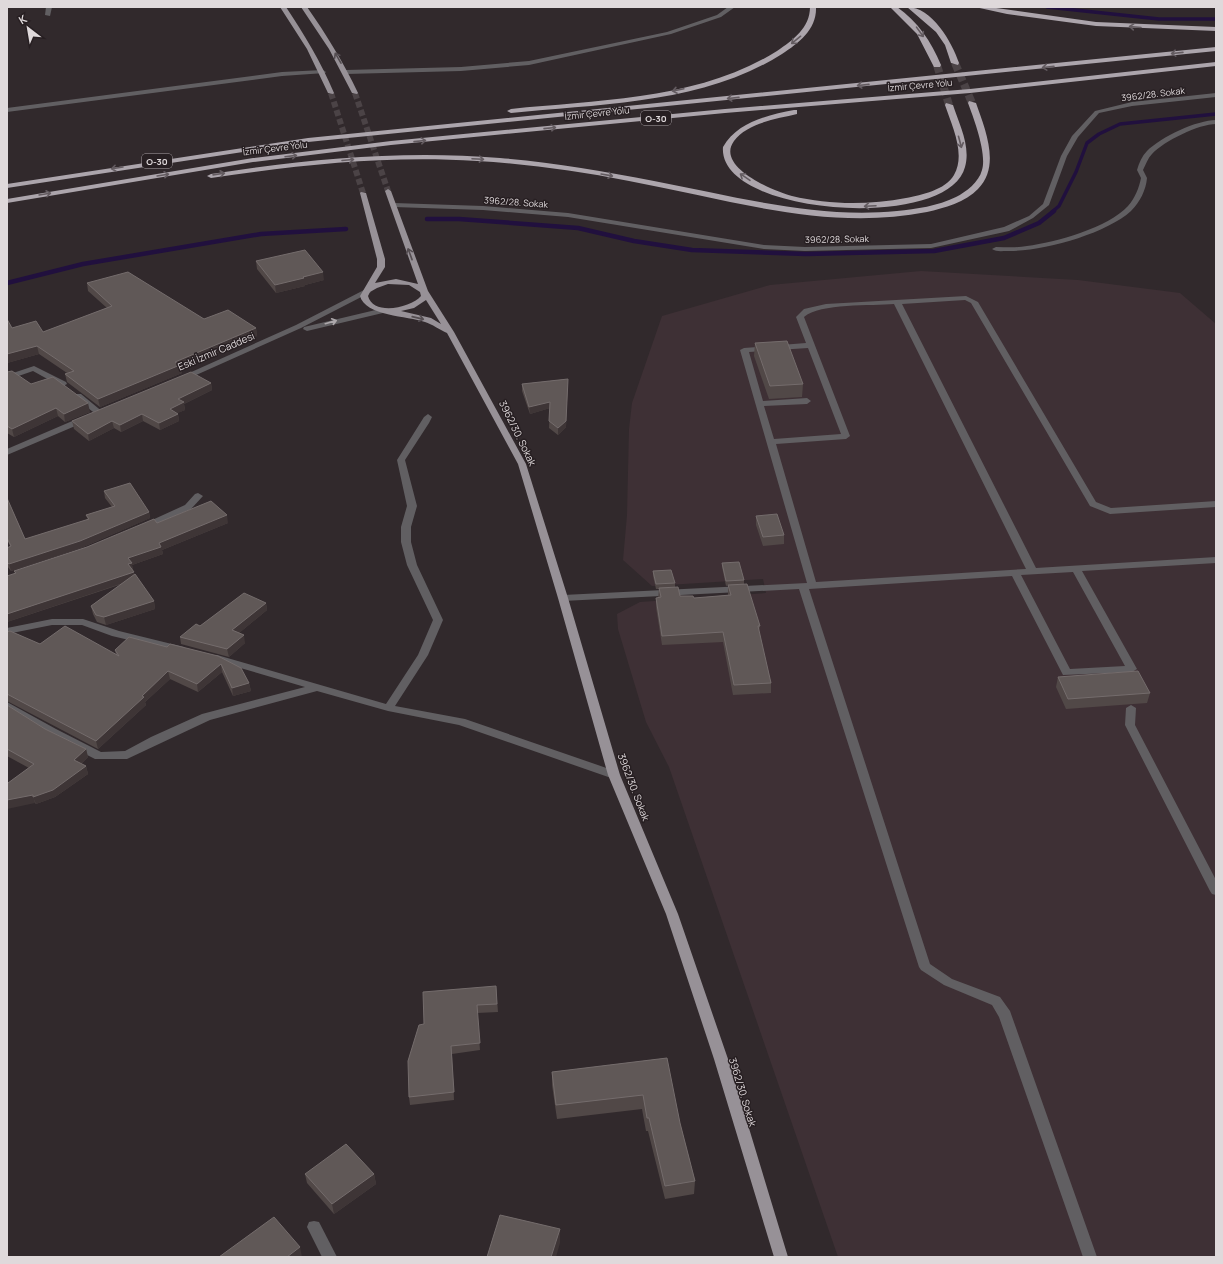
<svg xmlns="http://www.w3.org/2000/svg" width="1223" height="1264" font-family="Manrope,sans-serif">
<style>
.built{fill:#3e3035}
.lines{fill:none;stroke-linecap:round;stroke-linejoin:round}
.stream-far1{stroke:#21103e;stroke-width:3.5}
.stream{stroke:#21103e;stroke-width:4.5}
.major-tunnel{stroke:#4b4346;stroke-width:6;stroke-dasharray:6 3;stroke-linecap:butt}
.highway-tunnel{stroke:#4b4346;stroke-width:8;stroke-dasharray:8 3.5;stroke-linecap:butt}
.minor{fill:#615f62;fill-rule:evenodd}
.major{fill:#979197;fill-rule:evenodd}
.highway{fill:#aca5ac;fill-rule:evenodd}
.wall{fill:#514847}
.shaded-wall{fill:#3e3536}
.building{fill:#605857;stroke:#746c6c}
.oneway{stroke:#635b60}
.oneway2{stroke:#544d51}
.oneway3{stroke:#ada8ab}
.labels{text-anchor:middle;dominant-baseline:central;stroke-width:3;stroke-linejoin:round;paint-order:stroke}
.far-street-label{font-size:9px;fill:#dfd9db;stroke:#271f22}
.shield{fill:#271f22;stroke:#a8a1a4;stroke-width:1}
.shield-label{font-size:9px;font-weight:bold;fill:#dfd9db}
.street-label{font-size:10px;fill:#dfd9db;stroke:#271f22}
</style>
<rect width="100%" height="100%" fill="#31292c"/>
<polygon class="built" points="921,271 1078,280 1180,293 1216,324 1216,1257 838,1257 669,767 646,722 618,629 617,614 640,602 766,593 763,579 652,586 623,560 627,515 629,429 632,403 662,316 770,285"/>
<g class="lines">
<g class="stream-far1">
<polyline points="1047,7 1159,19 1216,19"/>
<polyline points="1052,212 1059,206 1076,172 1087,143 1099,134 1120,124 1216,114"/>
</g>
<g class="stream">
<polyline points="427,219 459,219 578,228 634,241 692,250 806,254 934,251 1004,238 1039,223 1054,211"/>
<polyline points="7,283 83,264 261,234 346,229"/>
</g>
<g class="major-tunnel">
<polyline points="331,93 363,193"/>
<polyline points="355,93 388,191"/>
</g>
<g class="highway-tunnel">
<polyline points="955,63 972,103"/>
<polyline points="937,65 949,105"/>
</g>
<g class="minor">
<polygon points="46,7 52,7 50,16 45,15"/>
<polygon points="728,7 735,7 721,17 671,34 529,65 461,71 346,74 343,72 346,70 461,67 529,61 667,32 717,15"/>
<polygon points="323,70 326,72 325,73 282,76 7,112 7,108 282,72"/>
<polygon points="1216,93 1216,97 1132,106 1099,113 1078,137 1067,156 1049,205 1033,218 1009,231 931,248 805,251 764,249 568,217 483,210 394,207 391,205 394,203 483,206 568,213 764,245 805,247 931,244 1004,227 1029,216 1043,204 1061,156 1072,136 1095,111 1132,102"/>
<path d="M1216,120V124C1199,124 1164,141 1152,154C1148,158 1146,164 1143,170L1147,178C1146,190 1140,202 1131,211C1106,234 1041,252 1007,251C1002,251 996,252 992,249L996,247C1006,247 1017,248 1027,246C1056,242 1108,228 1128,206C1135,198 1139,188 1141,178L1137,170C1139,163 1142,156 1147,151C1161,137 1197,120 1216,120Z"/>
<polygon points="364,290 367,290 371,292 301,328 185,380 182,380 178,378 296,325"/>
<path d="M966,296L978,302L1096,502L1111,508L1216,501V507L1110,514L1090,506L971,303L965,300L902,304L1036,568L1216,557V563L1082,571L1137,669L1132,672L1063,675L1012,576L809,589L930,964L952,979L1000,997L1010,1011L1097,1257H1083L999,1017L992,1005L944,985L921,970L919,967L799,589L563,601L558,598L563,595L807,583L740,350L744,348L806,343L796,317L804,309L826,304ZM894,304L1026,569L816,582L776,444L846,439L850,436L804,317C820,303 872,306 894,304ZM808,348L841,434L774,439L764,406L807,404L811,401L807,398L763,401L749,352ZM1073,572L1125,666L1070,669L1021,575Z"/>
<polygon points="384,308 388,310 387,312 307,331 303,329 304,327"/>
<polygon points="34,366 66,382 67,384 63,386 60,386 33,371 7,380 7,375"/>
<polygon points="75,394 81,394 104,413 100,416 97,415 75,398"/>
<polygon points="428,414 432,417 429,423 405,460 417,506 411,527 411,542 417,565 443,620 428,655 395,706 465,719 618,772 620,775 618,778 614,779 459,725 388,711 317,691 210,720 127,759 95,759 48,735 7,710 7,702 56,729 101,752 125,751 151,737 202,714 305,687 213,660 212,658 217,655 386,704 418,655 433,620 407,565 401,542 401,527 407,506 397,460 424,417"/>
<polygon points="84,416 87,417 87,421 7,455 7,449"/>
<polygon points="198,493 203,496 191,509 147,528 141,528 139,526 185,505 195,494"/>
<polygon points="52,619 83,619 119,631 184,647 185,649 180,652 112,636 82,625 52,625 7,634 7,628"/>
<polygon points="1131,705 1136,708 1135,725 1216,880 1216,895 1212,894 1210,891 1125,725 1126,708"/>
<polygon points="314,1221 319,1222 337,1257 322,1257 307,1227 309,1222"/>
</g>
<g class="major">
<path d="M280,7H286C304,34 321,62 334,93L333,94L328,93L307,49Z"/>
<path d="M301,7H307C326,34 344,63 358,93L357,94L352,93L329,49Z"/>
<path d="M388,189L391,191L428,291L454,332L526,464L568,598L620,775L678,914L728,1059L788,1257H774L714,1059L666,914L608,775L558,598L518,464L447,333C440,330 432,324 425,322C408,316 365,316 360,296L377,267V259L360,193L361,192L366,193L385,259V267L375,283L396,279L418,284L385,191ZM388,284L409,285L420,292L421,296C411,308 373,316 368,296L370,292L377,288ZM426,300L441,324L431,318L401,311L414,308Z"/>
</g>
<g class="highway">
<path d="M810,7H816C817,29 799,43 782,54C703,104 601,104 511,113L507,111L511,109C599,100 699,100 777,51C793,40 810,28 810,7Z"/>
<path d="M890,7H897C918,22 931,41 941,65L940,67H934L917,34Z"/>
<path d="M907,7C932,7 952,42 959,63L958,65L951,63L945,45L936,32Z"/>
<polygon points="975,7 989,7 1096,22 1216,27 1216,31 1096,26 1007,14"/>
<polygon points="1216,47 1216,51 308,142 7,188 7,184 308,138"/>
<polygon points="1216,62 1216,66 970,93 725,113 391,145 253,162 7,203 7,199 253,158 391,141 725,109 970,89"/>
<path d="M969,101L976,103C985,129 1001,166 978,189C966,202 944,208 927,212C826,232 727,199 629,181C578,171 528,164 477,161C387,155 299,165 211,178L207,176L211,174C307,159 402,150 500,158C551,162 603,171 654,181C734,196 814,219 897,211C916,209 938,206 956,197C966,192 979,182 982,170C987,154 974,119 968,103Z"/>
<path d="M946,103L953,105C959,124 971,146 965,167C949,232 717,216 723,147C737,122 768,115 794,110H797V114C776,119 747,123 734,141C715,167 774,191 792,196C829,205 869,205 906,198C922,195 945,190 954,175C966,154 952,126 945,105Z"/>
</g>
</g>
<g class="wall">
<polygon points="256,261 324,280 305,285 305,286 276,293 257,269"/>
<polygon points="87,283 204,319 256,328 257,336 181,368 182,373 100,407 67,382 65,374 67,373 39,354 7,363 7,319 12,328 43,332 107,308 88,291"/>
<polygon points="755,343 803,384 802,397 769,399 754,356"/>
<polygon points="7,372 31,384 90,412 65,422 58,416 14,437 7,433"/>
<polygon points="568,379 566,427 558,435 549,428 550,408 530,414 522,391 522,384"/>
<polygon points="211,383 212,390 184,404 185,410 177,413 178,414 179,421 160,430 143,421 121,432 114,428 89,441 74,429 72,421"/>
<polygon points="104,491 149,512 150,518 81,548 11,571 7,566 7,548 10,546 7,540 7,498 25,539 88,520 86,515 112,507 105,498"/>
<polygon points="756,516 784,535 784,544 763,546 756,525"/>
<polygon points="157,523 228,523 162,550 163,554 132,565 134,575 154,601 155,609 106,625 97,622 93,614 91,606 122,584 7,622 7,576 15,574 14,571 87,547"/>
<polygon points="722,563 744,580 744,584 760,626 759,631 771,683 771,693 733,695 723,642 662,645 656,607 656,598 658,598 659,589 656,589 653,576 653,571 675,583 675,587 680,596 694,598 728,595 728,585 726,586 722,567"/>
<polygon points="266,603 267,610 239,633 245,643 229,657 181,644 180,637 200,626"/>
<polygon points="7,632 40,644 116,655 115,650 167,647 218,656 249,683 251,691 233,696 222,672 198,692 170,679 145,702 146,705 98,749 7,701"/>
<polygon points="1058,677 1150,693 1147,703 1066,709 1056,687"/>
<polygon points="7,705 45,729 86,749 88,757 81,764 86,766 88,774 55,797 36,804 35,803 8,783 29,768 7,756"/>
<polygon points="496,986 498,1012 477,1013 480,1050 452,1054 454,1100 410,1105 409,1097 424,1024"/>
<polygon points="667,1058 680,1123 695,1181 694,1194 665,1199 648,1131 646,1131 642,1109 557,1119 552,1085 552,1072"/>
<polygon points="305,1174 374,1174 376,1184 334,1214 307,1183"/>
</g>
<g class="shaded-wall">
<polygon points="323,272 324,280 305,285 305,286 276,293 275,285 303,277"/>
<polygon points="256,328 257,336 181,368 182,373 100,407 98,399 175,362"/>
<polygon points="37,346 39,354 7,363 7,354"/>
<polygon points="568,379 566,427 558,435 558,428"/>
<polygon points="211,383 212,390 184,404 185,410 171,416 170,409 178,399"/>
<polygon points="550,402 550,408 530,414 529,407"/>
<polygon points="88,403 90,412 65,422 64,414"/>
<polygon points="56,408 58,416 14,437 12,429"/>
<polygon points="142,414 143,421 121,432 120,425"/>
<polygon points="178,414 179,421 160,430 159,423"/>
<polygon points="112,421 114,428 89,441 88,434"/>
<polygon points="149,512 150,518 81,548 11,571 9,564"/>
<polygon points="227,515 228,523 162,550 163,554 132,565 133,571 130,572 128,564 128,558 159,543"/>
<polygon points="134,572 135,579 7,622 7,614"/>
<polygon points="154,601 155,609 106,625 104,617"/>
<polygon points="266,603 267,610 233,638 232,630"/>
<polygon points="244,635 245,643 229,657 227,649"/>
<polygon points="221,664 222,672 198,692 197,684"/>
<polygon points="168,671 170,679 145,702 146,705 98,749 96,741"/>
<polygon points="249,683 251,691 233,696 232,688"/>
<polygon points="86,749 88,757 76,768 74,760"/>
<polygon points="86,766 88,774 55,797 36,804 33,797"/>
<polygon points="33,795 35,803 7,809 7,800"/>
<polygon points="374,1174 376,1184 334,1214 332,1204"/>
<polygon points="560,1229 560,1243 556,1257 551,1257"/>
<polygon points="300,1247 302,1257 287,1257"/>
</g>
<g class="building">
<polygon points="305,250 323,272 303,277 304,278 275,285 256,261"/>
<polygon points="128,272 204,319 228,310 256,328 175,362 180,365 98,399 65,374 74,371 37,346 7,354 7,319 12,328 36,321 43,332 112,306 87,283"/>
<polygon points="787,341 803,384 770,386 755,343"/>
<polygon points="12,371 31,384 53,377 88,403 64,414 56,408 12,429 7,426 7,372"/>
<polygon points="191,372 211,383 178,399 184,402 170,409 178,414 159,423 142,414 120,425 112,421 88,434 72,421"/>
<polygon points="568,379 566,421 558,428 549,421 550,402 529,407 522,384"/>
<polygon points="130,483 149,512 80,541 9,564 7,562 7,548 11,546 7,538 7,498 25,539 89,519 86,515 115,506 104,491"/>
<polygon points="211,501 227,515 159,543 161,547 128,558 132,563 128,564 134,572 7,614 7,576 16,573 14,571 87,547 154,519 157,523"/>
<polygon points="777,514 784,535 763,537 756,516"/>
<polygon points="739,562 744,580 726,581 722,563"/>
<polygon points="671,570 675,583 656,584 653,571"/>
<polygon points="135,574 154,601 104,617 96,615 91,606"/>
<polygon points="747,584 760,626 758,626 771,683 734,685 723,632 662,636 656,598 661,597 659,588 678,587 680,596 693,596 694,598 731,595 728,585"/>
<polygon points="244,593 266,603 232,630 244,635 227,649 180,637 196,624 200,626"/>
<polygon points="65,626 119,656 115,650 129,637 167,647 170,644 218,656 241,668 249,683 232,688 221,664 197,684 168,671 142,696 144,697 96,741 7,694 7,632 10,631 40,644"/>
<polygon points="1138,671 1150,693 1068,699 1058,677"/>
<polygon points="7,705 45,729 86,749 74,760 86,766 53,790 33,797 33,795 7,800 7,784 8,783 34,764 7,749"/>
<polygon points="496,986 497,1004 477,1005 480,1043 451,1046 454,1092 409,1097 408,1061 419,1025 424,1024 423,992"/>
<polygon points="667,1058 680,1123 695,1181 665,1186 649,1118 647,1118 643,1095 556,1105 552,1072"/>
<polygon points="346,1144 374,1174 332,1204 305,1174"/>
<polygon points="500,1215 560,1229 551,1257 487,1257"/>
<polygon points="274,1217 300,1247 287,1257 219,1257"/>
</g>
<defs><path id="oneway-shaft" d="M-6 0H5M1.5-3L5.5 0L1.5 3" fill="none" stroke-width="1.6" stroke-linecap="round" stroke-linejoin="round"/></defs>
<g class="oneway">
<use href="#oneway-shaft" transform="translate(1135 27) rotate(-175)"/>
<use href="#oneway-shaft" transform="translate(920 32) rotate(54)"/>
<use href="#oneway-shaft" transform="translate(796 40) rotate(141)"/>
<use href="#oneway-shaft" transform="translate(1177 53) rotate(174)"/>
<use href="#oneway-shaft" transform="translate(1048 67) rotate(174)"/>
<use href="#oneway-shaft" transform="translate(863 85) rotate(174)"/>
<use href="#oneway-shaft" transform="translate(678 90) rotate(168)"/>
<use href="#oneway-shaft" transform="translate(733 98) rotate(174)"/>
<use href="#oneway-shaft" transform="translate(550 128) rotate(-6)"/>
<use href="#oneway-shaft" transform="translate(420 141) rotate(-6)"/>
<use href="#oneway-shaft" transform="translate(960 142) rotate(75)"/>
<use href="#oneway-shaft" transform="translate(291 156) rotate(-7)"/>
<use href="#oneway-shaft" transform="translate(478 159) rotate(3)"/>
<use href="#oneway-shaft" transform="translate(348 160) rotate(-5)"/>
<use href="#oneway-shaft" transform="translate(117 168) rotate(171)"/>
<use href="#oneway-shaft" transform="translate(219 174) rotate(-8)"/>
<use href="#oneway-shaft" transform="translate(163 175) rotate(-9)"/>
<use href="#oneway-shaft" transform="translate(607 175) rotate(10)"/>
<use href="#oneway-shaft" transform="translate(745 177) rotate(-146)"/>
<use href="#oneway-shaft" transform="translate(45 194) rotate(-9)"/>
<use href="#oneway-shaft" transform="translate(870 206) rotate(177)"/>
</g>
<g class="oneway2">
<use href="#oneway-shaft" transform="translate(338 58) rotate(-120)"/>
<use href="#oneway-shaft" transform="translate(410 254) rotate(-110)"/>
<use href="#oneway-shaft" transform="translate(418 318) rotate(13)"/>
</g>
<use class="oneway3" href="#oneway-shaft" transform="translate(331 322) rotate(-16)"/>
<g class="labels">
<g class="far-street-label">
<text transform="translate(920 85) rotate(-5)">İzmir Çevre Yolu</text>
<text transform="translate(1153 94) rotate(-7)">3962/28. Sokak</text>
<text transform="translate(597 113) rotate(-6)">İzmir Çevre Yolu</text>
<text transform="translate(275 148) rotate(-7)">İzmir Çevre Yolu</text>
<text transform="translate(516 202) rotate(4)">3962/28. Sokak</text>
<text transform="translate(837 239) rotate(-1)">3962/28. Sokak</text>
</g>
<g class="shield">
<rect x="641" y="111" width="30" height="14" rx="3"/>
<rect x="142" y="154" width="30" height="14" rx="3"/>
</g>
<g class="shield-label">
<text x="656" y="118">O-30</text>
<text x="157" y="161">O-30</text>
</g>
<g class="street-label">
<text transform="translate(216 351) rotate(-23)">Eski İzmir Caddesi</text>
<text transform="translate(518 433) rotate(64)">3962/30. Sokak</text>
<text transform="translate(634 787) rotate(69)">3962/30. Sokak</text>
<text transform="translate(743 1092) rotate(73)">3962/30. Sokak</text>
</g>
</g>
<rect width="1223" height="1264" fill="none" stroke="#dfd9db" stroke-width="16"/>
<g transform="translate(28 28) rotate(329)" stroke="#271f22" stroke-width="3" paint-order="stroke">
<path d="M0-3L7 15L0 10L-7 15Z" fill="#dfd9db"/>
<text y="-6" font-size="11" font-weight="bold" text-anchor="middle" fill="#dfd9db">K</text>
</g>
</svg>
